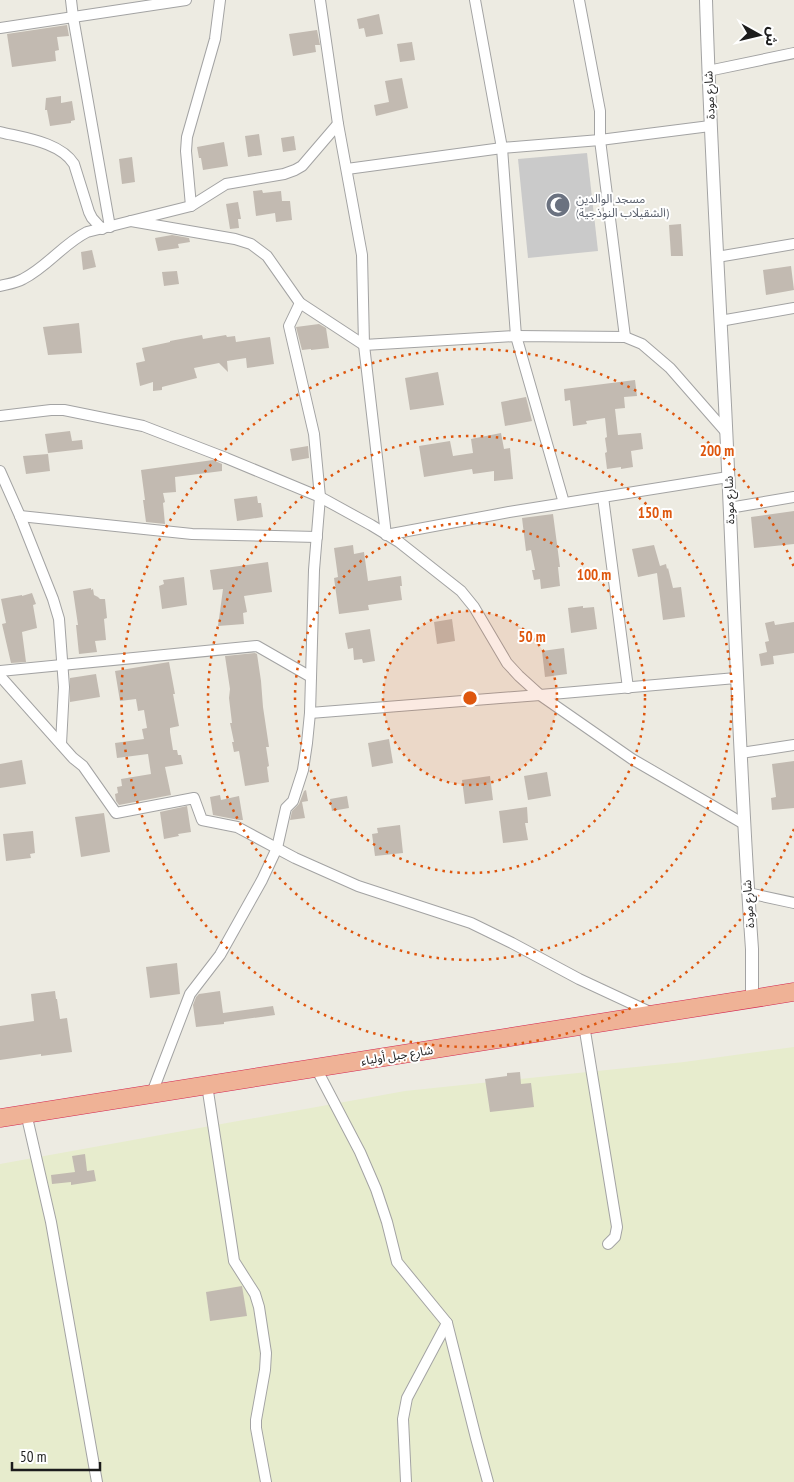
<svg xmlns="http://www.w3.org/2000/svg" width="794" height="1482" font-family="'PT Sans Narrow','Noto Sans Arabic',sans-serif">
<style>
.religious{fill:#cacaca}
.farmland{fill:#e7eccd}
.building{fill:#c2bab1}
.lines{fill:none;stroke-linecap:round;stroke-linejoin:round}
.minor-casing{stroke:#a3a3a3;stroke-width:12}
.tertiary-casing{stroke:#a3a3a3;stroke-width:14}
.trunk-casing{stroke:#d32751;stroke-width:19}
.minor{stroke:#fff;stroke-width:10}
.tertiary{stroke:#fff;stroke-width:12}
.trunk{stroke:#efb296;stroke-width:18}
.ring{fill:none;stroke:#de560d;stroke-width:2.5;stroke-dasharray:2.5 5}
.labels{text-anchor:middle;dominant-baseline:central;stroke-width:4;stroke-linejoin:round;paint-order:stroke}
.street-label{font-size:12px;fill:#1c1c1c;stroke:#fff}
.worship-label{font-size:12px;fill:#5b616d;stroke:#fff;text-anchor:start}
.centre{fill:#de560d;stroke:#fff;stroke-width:2.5}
.ring-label{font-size:15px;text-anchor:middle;font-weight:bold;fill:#de560d;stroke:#fff;stroke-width:4;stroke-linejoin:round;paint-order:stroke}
</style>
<rect width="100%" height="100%" fill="#edebe2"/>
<polygon class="religious" points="587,153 598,251 528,258 518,159"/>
<polygon class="farmland" points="794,1047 794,1482 0,1482 0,1164 405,1091 684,1062"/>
<g class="building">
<polygon points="379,14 383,34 366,37 364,28 359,29 357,19"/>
<polygon points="67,25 69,36 57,37 59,50 55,51 56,61 12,67 7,34"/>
<polygon points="317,30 320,45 315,45 316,52 293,56 289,34"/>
<polygon points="412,42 415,60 400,62 397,44"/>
<polygon points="402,78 408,108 376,116 374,105 389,102 385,81"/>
<polygon points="61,96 61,103 72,101 75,120 71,121 71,123 50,126 47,110 45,110 46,98"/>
<polygon points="259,134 262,155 248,157 245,136"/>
<polygon points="294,136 296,150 283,152 281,138"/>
<polygon points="224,142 228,166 203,170 201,158 199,158 197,147"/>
<polygon points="132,157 135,182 122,184 119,159"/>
<polygon points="262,190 263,193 281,191 282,201 290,201 292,220 276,222 275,213 256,216 253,191"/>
<polygon points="238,202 241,219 238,219 239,228 230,229 226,204"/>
<polygon points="681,224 683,256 671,256 669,225"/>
<polygon points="172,235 189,238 190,242 178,244 179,248 158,251 155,238"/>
<polygon points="92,250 96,267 83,270 81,252"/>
<polygon points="791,266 794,290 766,295 763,270"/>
<polygon points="177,271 179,284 164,286 162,272"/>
<polygon points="79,323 82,353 48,355 43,327"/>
<polygon points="319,324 326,328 329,348 311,350 311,349 302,350 296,327"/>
<polygon points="202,335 203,339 226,335 227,337 235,336 236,342 270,337 274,364 247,368 246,358 227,361 228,372 219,363 194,368 197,378 162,387 162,390 153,391 153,382 140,386 136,363 145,361 142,348 170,342 170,341"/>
<polygon points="438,372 444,405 410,410 405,378"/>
<polygon points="635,380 637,396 624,397 625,408 615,409 618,435 641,433 643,449 631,451 633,467 621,469 621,467 607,469 605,453 607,452 605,438 607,437 605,418 586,421 587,424 573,426 570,400 565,401 564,389"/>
<polygon points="526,397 532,421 505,426 501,402"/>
<polygon points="70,431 72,441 82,440 83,449 48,453 45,434"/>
<polygon points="501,433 504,449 510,448 513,479 494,481 494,471 473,474 472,469 424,477 419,446 450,441 453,456 473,453 471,439"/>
<polygon points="308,446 309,458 292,461 290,449"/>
<polygon points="48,454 50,471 26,474 23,456"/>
<polygon points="213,460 222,464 222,471 175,477 176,492 163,493 165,502 163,503 165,524 146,522 143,500 145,500 141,470"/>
<polygon points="257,496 258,503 261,503 263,517 237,521 234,499"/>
<polygon points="794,511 794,544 754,548 751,517"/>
<polygon points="553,514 560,567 558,567 560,586 541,589 540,579 534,580 532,570 535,570 531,550 526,551 522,518"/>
<polygon points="353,545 354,554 364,552 368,581 401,576 402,586 400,586 402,600 368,605 369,610 339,614 334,578 338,577 334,548"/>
<polygon points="654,545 660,566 666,564 667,569 668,568 673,588 681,587 685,617 663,620 657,573 638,577 632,549"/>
<polygon points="268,562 272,592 244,596 247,612 243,613 244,624 218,626 223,589 213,590 210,570"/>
<polygon points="184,577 187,605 162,609 159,586 164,584 163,580"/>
<polygon points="91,588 91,590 93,589 94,595 98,597 100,599 105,599 107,618 104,619 106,640 95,641 97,652 79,654 76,625 78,625 73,591"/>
<polygon points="32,593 36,604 33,605 37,628 22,632 26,662 11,663 2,624 6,623 1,599 22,595 22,596"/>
<polygon points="583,606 583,608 594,607 597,629 571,633 568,608"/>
<polygon points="452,619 455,641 437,644 434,622"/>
<polygon points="774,621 775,625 794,622 794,653 773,656 774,664 761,666 759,654 767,652 765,642 769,641 765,623"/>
<polygon points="370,629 375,661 363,663 362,659 354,660 353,648 348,649 345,633"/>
<polygon points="564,648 567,674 545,677 542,651"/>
<polygon points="255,653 257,654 261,681 263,707 269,747 266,747 269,766 267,767 269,782 245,786 239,751 234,752 232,742 234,742 230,723 232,723 229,698 230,689 225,656"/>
<polygon points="169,662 175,694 173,694 179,726 170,728 170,732 173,750 177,750 178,755 181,755 183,764 165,767 171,795 119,805 116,801 115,794 118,793 117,787 122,786 121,779 151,774 148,754 117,758 115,743 144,739 142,729 147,728 144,710 138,711 136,699 120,701 115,671"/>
<polygon points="96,674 100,697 70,702 70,678"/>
<polygon points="389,739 393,763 372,767 368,743"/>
<polygon points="22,760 26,784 0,788 0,764"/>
<polygon points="794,761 794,808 772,810 771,798 776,797 772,764"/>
<polygon points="547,772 551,796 528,800 524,776"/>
<polygon points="490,776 493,800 465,804 462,780"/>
<polygon points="306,790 308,801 302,802 305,818 290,820 292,811 299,804 304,791"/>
<polygon points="220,795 221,800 239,796 243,820 239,820 213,815 210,797"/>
<polygon points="347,796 349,808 332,811 330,799"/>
<polygon points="187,806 191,832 178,834 179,836 164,839 160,812"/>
<polygon points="527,807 528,823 525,823 528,840 503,843 499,811"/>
<polygon points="104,813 110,852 81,857 75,817"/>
<polygon points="400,825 403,853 375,856 372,834 378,833 377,828"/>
<polygon points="33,831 35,853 30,854 31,858 6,861 3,834"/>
<polygon points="177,963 180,994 150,998 146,967"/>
<polygon points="55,991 56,999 57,999 60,1019 67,1018 72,1052 41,1056 41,1054 0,1060 0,1026 34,1021 31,994"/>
<polygon points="220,991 223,1013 273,1006 275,1015 224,1022 224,1024 196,1027 193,1005 196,997 199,994"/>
<polygon points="520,1072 521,1084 531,1083 534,1107 490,1112 485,1079 507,1076 507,1073"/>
<polygon points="85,1154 87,1171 94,1170 96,1181 71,1185 71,1182 52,1184 51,1175 75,1172 72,1156"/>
<polygon points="242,1286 247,1316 210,1321 206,1292"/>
</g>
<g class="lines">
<defs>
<g id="minor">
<polyline points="71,0 73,17 110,227"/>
<polyline points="320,0 338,124 362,255 364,345 386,535 509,512 728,477"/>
<polyline points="475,0 502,148 516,336 564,503"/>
<polyline points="579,0 600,111 600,140 625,337"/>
<polyline points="0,28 186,0"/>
<polyline points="708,71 794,53"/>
<path d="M0,132C24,138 60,142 74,164L89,212L92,218L102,229"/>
<polyline points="347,169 502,148 600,140 710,126"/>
<polyline points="191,206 186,151 187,137 215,39 220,0"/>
<polyline points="131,221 235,239 251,244 267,256 300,303 364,345 516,336 625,337 642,344 670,368 726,432"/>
<polyline points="717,257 794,244"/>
<path d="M0,286C8,284 16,283 23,279C47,267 63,244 87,232L191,206L226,184L284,174L295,170L302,166L338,124"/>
<polyline points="720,321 794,308"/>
<polyline points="0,416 51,410 64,410 143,426 226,458 320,497 371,525 399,542 461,591 474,607 507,663 519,676 540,695 632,759 744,824"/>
<polyline points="0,471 20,516 53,599 59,619 64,687 61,744"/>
<polyline points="603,497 628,688"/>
<polyline points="729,508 794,497"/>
<polyline points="20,516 192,534 317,537"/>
<polyline points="0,671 257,646 311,677"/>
<polyline points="0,676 73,758 83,766 116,813 194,798 202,820 237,827 295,858 358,886 471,923 512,943 579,979 652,1013"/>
<polyline points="310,713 540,695 736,678"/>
<polyline points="741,753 794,745"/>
<polyline points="748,893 794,903"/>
<polyline points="584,1025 617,1227 615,1237 608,1244"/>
<polyline points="316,1068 360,1152 376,1189 387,1222 397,1262 447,1323 476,1438 488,1482"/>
<polyline points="207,1085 233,1254 234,1261 255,1294 259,1307 266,1353 265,1370 256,1420 256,1428 266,1482"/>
<polyline points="152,1093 190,994 220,955 262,880 277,848 286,808 293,801 303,770 307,743 310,713 314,570 320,497 314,434 289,326 300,303"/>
<polyline points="26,1113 51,1222 97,1482"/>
<polyline points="406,1482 403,1419 407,1398 447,1323"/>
</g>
<path id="tertiary" d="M706,0C710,135 718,270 725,405C734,586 739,768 752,949V999"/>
<polyline id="trunk" points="0,1118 794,992"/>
</defs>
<use href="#minor" class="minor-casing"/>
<use href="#tertiary" class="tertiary-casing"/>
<use href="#trunk" class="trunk-casing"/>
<use href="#minor" class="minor"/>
<use href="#tertiary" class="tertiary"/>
<use href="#trunk" class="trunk"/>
</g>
<circle cx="470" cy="698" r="87" fill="#de560d" fill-opacity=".12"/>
<g class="ring">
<circle cx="470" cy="698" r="87"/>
<circle cx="470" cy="698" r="175"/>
<circle cx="470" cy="698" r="262"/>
<path d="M794 829A349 349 0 1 1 794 567"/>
</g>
<defs>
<symbol id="mosque-disc" viewBox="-11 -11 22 22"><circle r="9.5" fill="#6b7280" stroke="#fff"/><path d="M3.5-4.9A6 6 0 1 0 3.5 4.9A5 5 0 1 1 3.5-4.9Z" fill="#fff"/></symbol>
</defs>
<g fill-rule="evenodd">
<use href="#mosque-disc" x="544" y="191" width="28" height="28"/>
</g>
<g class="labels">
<g class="street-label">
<text transform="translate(709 95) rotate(-93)">شارع مودة</text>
<text transform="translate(729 500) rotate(-92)">شارع مودة</text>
<text transform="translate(748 904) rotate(-94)">شارع مودة</text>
<text transform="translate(397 1055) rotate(-9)">شارع جبل أولياء</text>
</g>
<g class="worship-label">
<text x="576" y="198">مسجد الوالدين<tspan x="576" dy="14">(الشقيلاب النوذجية)</tspan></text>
</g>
</g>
<circle cx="470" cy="698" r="8" class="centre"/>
<g class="ring-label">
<text x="717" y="456">200 m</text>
<text x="655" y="518">150 m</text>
<text x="594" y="580">100 m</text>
<text x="532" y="642">50 m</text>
</g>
<g transform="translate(759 35) rotate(98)" stroke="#ffffff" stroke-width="4" paint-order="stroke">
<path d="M0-4L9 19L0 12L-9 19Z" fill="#1c1c1c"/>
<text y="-8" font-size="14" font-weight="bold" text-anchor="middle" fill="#1c1c1c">ش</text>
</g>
<path d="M12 1462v8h88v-8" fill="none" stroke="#1c1c1c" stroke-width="2.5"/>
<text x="20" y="1462" font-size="15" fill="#1c1c1c" stroke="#ffffff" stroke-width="4" paint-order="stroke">50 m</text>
</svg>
